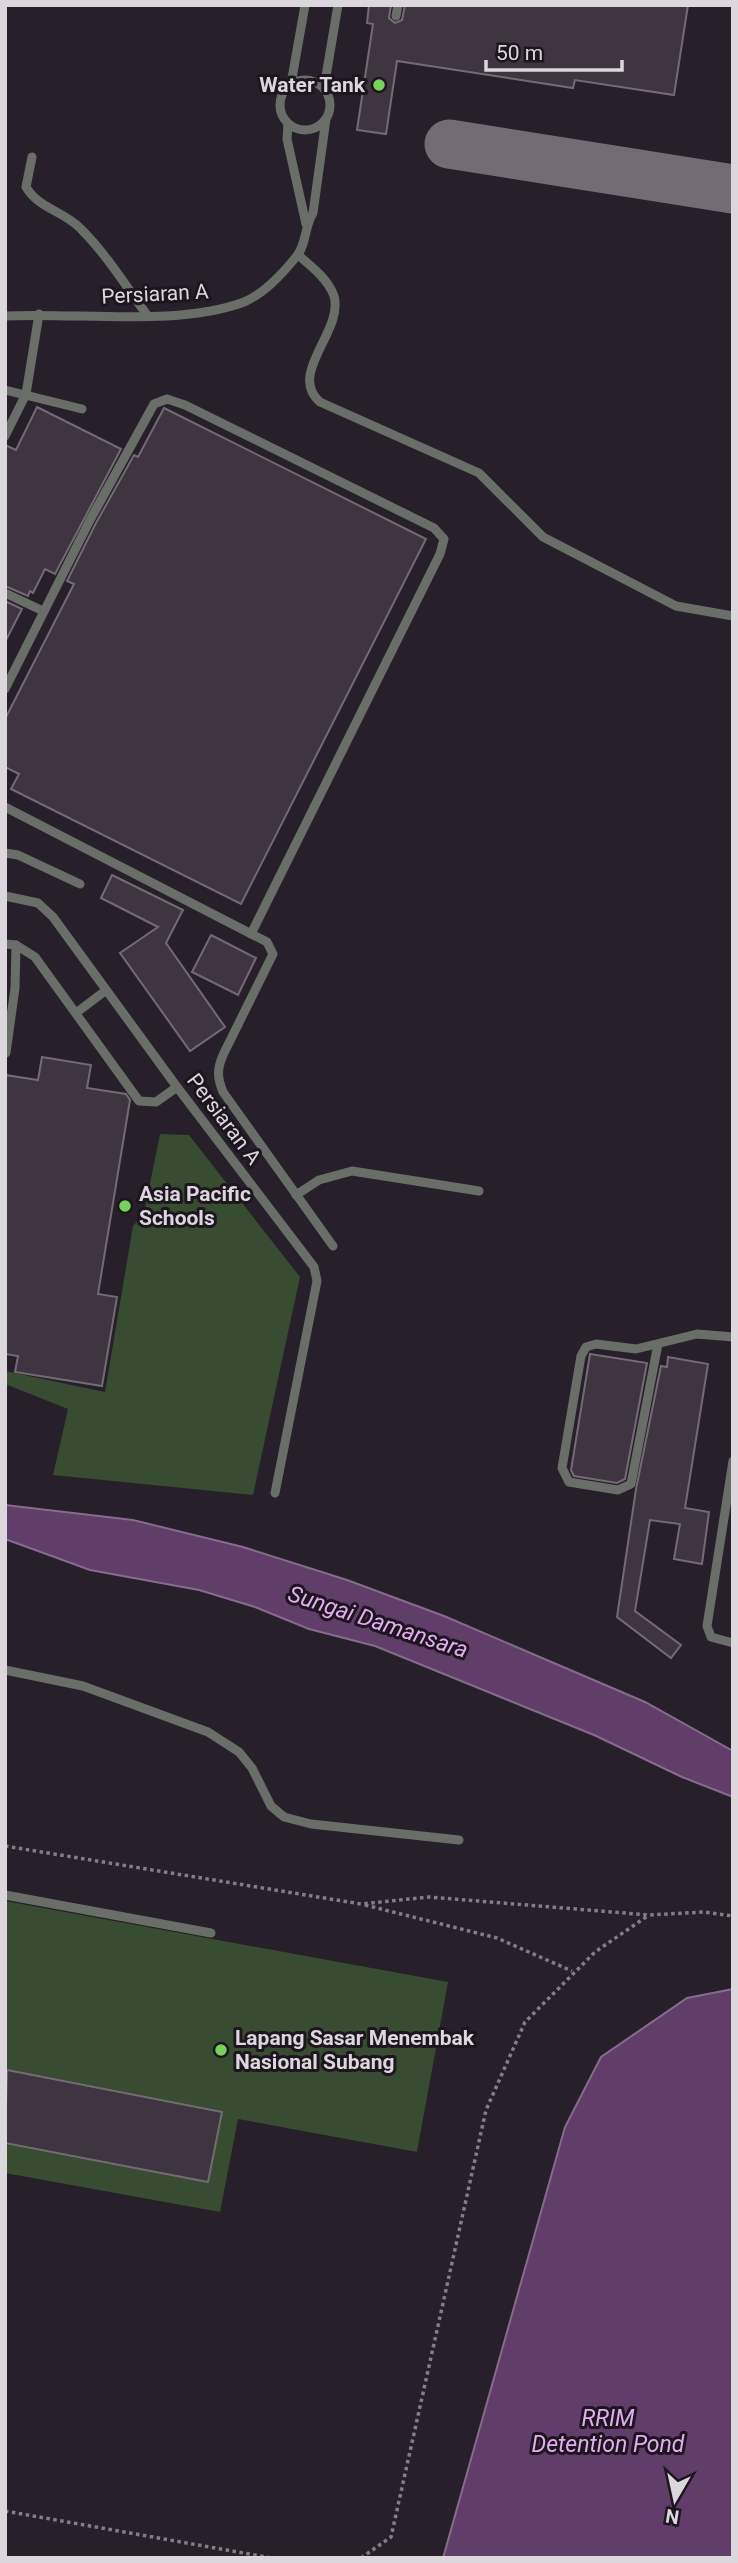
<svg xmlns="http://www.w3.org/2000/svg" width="738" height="2563" font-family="Roboto,sans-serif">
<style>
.green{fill:#374c30}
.water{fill:#613e69;stroke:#866c8c;stroke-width:2}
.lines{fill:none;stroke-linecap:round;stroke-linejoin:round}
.taxiway{stroke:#736c74;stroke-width:49}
.building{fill:#3e3540;stroke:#746a76;stroke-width:2}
.path{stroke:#857e86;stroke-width:3.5;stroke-dasharray:3.5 3.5;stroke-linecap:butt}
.service{stroke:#6a6e69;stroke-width:9}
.poi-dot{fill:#77d259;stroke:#1d161f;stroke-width:2.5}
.labels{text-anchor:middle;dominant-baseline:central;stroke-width:6;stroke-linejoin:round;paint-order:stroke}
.poi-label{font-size:21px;font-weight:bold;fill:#dcd6dd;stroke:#1d161f;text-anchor:start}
.street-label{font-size:21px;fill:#dcd6dd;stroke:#1d161f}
.water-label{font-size:23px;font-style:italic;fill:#e4acf2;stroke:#1d161f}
</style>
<rect width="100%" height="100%" fill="#271f29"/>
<g class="green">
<polygon points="160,1134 189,1135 300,1277 253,1495 53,1475 68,1409 5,1384 5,1371 105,1392 133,1226 144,1213"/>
<polygon points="5,1901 448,1982 417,2152 238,2119 220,2212 5,2173"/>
</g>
<g class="water">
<polygon points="5,1505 133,1520 243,1547 347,1580 444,1616 645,1702 733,1751 733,1797 682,1777 594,1735 375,1646 309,1629 255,1607 199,1590 90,1570 5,1539"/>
<polygon points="733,1989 733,2558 443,2558 565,2127 601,2057 687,1998"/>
</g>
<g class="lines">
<polyline class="taxiway" points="449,144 733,189"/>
</g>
<g class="building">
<polygon points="369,5 391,5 389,18 395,23 402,20 405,5 688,5 674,95 575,80 573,88 397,61 386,134 357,130 373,24 367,23"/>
<polygon points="37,407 121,449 55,574 45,569 33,593 30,591 28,596 5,586 5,445 16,450"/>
<polygon points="164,408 426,539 241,904 11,789 19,774 5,767 5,719 74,584 67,581 96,523 134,455 138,457"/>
<polygon points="5,601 22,609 5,642"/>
<polygon points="112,875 183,910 166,943 225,1027 190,1051 120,953 158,927 101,898"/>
<polygon points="211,935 256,958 238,995 192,972"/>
<polygon points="42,1057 91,1065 87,1088 126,1094 130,1100 98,1294 117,1297 102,1386 15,1372 18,1356 5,1354 5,1075 38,1080"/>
<polygon points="590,1354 647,1363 625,1479 617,1483 574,1476 571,1470"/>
<polygon points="668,1357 708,1364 685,1508 709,1512 702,1564 674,1559 680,1524 650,1520 635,1611 681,1645 671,1658 617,1617 636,1489 661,1366 667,1367"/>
<polygon points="7,2070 222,2112 208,2182 5,2143"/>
</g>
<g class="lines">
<g class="path">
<polyline points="5,1846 361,1904 429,1897 649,1915 704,1912 733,1916"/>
<polyline points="365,1905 497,1938 572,1971"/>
<polyline points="5,2511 272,2558"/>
<polyline points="361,2558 391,2537 486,2110 525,2022 595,1952 649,1915"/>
</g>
<g class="service">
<polyline points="396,16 398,5"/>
<circle cx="305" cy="105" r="25"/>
<polyline points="291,84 305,5"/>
<polyline points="324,88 338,5"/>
<polyline points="288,124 287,139 306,224"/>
<path d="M32,157L26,187C39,209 64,211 81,229C106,254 126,286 147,315"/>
<path d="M298,255C311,266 328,279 334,296C344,331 287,374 320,402L479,473L543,537L676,606L733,616"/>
<path d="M5,316C77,312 178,327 244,302C265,293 282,274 296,257C307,244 304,227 313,213L326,119"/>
<polyline points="5,390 82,409"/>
<polyline points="5,436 26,394 39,314"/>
<polyline points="5,593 43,611"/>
<polyline points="5,689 90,520 154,404 167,399 185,405 434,528 444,539 440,554 251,934"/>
<path d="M5,807L267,942L273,954L223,1055C217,1069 217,1077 223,1092L333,1246"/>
<polyline points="5,853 18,855 80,884"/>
<polyline points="5,896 38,903 53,917 177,1087 314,1267 317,1281 275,1493"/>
<polyline points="5,944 16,945 35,957 139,1101 156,1102 177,1087"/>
<polyline points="76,1013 105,991"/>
<polyline points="6,1053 15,988 16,945"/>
<polyline points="296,1195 319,1180 352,1171 479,1191"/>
<polyline points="658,1344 631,1484 618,1490 569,1482 562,1468 581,1356 586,1347 596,1344 636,1349 697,1334 733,1337"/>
<polyline points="733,1461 707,1626 711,1637 733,1643"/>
<polyline points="5,1670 83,1686 208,1732 239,1752 252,1768 271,1806 284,1817 311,1824 459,1840"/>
<polyline points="5,1895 211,1933"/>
</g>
</g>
<g class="poi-dot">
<circle cx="379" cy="85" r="7"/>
<circle cx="125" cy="1206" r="7"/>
<circle cx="221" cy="2050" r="7"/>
</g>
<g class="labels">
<g class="poi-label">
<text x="365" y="85" text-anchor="end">Water Tank</text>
<text x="139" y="1194">Asia Pacific<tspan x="139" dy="24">Schools</tspan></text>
<text x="235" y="2038">Lapang Sasar Menembak<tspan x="235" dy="24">Nasional Subang</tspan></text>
</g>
<g class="street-label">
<text transform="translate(155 294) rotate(-3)">Persiaran A</text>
<text transform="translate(224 1119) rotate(53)">Persiaran A</text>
</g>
<g class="water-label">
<text transform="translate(378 1622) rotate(18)">Sungai Damansara</text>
<text x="608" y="2418">RRIM<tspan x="608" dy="26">Detention Pond</tspan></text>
</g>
</g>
<rect width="738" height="2563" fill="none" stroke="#dcd6dd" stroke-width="14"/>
<g transform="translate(675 2500) rotate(189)" stroke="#1d161f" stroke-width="5" paint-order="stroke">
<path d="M0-5L12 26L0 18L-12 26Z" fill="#dcd6dd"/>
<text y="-10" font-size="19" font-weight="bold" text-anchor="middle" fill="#dcd6dd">N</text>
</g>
<path d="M486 60v10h136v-10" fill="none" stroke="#dcd6dd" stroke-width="3.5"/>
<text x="496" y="60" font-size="21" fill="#dcd6dd" stroke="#1d161f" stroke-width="5" paint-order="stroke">50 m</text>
</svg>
